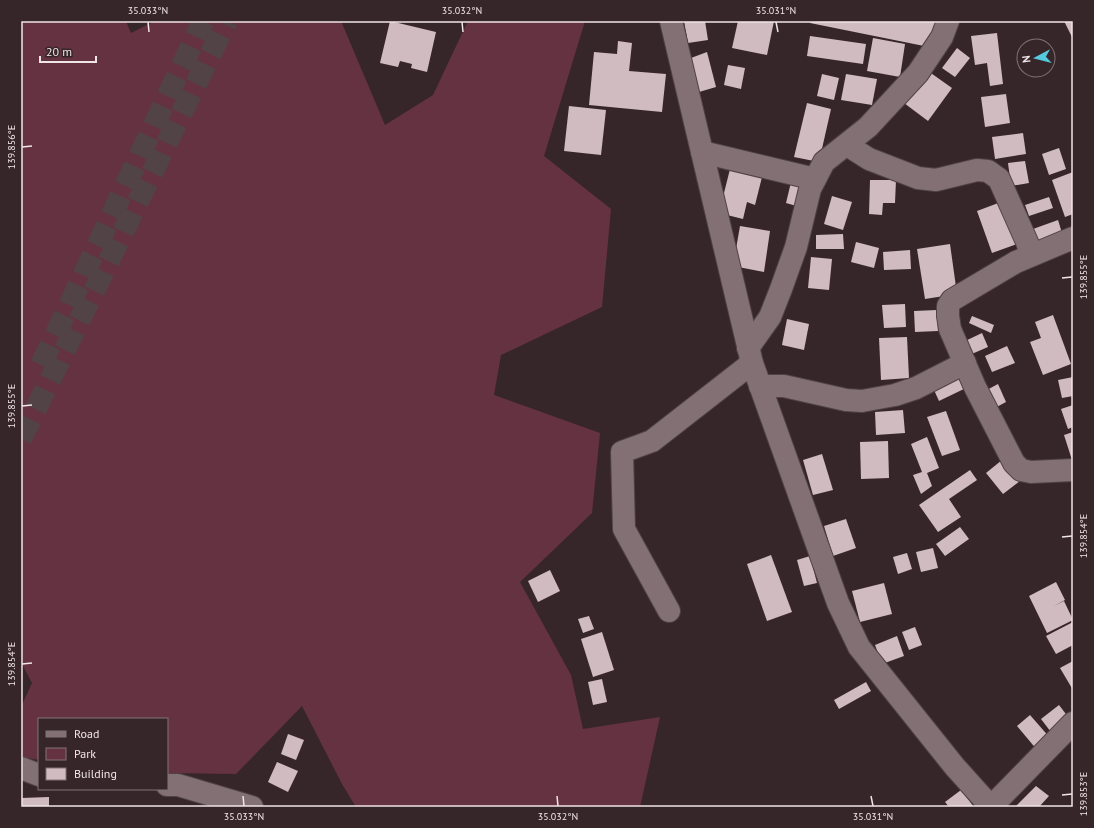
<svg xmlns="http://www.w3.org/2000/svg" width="1094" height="828" font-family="'PT Sans',sans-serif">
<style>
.green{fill:#653241}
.building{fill:#d0bbc0}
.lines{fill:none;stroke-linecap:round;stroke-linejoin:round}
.highway-tunnel{stroke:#524346;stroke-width:22;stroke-dasharray:22 11;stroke-linecap:butt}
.minor-casing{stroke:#504246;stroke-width:24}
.minor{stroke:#837075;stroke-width:22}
.ticks{fill:none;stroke:#f0e5e7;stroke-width:1.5}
.neatline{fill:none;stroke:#f0e5e7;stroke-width:1.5}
.ticks-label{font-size:10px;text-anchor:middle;fill:#f0e5e7}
</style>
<rect width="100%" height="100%" fill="#36262a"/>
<polygon class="green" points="21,21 126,21 131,33 155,21 341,21 385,125 433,95 468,21 585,21 544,156 611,209 602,307 501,355 494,395 600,433 592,513 520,582 571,675 583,729 660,717 640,807 356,807 342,784 302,706 236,774 167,773 167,719 39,719 39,760 21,757 21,707 32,683 21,662"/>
<g class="building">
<polygon points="390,21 436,32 427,72 411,68 412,64 400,61 398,67 380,63"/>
<polygon points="684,21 705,21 708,40 688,43"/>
<polygon points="738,21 774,21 767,55 732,48"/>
<polygon points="811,21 930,21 940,23 938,33 932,31 929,47 810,23"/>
<polygon points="1064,21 1073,21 1073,37 1072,37"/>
<polygon points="997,33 1003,84 990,86 987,63 975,65 971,36"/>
<polygon points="810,36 866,44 863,64 807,56"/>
<polygon points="873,38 905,44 900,77 867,71"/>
<polygon points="618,41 632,43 629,71 666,74 662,112 589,105 594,52 617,54"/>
<polygon points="957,48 970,58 955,77 942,68"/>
<polygon points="707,52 716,87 699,92 691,58"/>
<polygon points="728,65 745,68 741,89 724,85"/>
<polygon points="928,71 952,88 928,121 904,103"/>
<polygon points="822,74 839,78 834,100 817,96"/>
<polygon points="846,74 877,79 872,105 841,100"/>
<polygon points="1006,94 1010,123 985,127 981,97"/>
<polygon points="807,103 831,109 819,162 794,157"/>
<polygon points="569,106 606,110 601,155 564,151"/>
<polygon points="1023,133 1026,154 995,159 992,137"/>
<polygon points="1059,148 1066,169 1049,175 1042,154"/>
<polygon points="1025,161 1029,183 1011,186 1008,163"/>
<polygon points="730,169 762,177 755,205 747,202 743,219 719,213"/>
<polygon points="1073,172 1073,214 1065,217 1052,180"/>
<polygon points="793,174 807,182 800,207 786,203"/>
<polygon points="870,180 896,180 895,203 883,203 882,215 869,214"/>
<polygon points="832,196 852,202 843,230 824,224"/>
<polygon points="1049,197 1053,208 1029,216 1025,205"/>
<polygon points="1001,202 1017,244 992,253 977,211"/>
<polygon points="1058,220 1062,233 1038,241 1033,229"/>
<polygon points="740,226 770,231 764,272 733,266"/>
<polygon points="843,234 844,249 816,249 816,235"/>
<polygon points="856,242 879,248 874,268 851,262"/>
<polygon points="950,244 957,294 925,299 917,249"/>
<polygon points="910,250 911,269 884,270 883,252"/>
<polygon points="811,257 832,259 829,290 808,288"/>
<polygon points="905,304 906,327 884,328 882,305"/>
<polygon points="937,310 938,331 915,332 914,311"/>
<polygon points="1053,315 1071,364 1043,375 1030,342 1041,338 1035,322"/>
<polygon points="972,316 994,325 991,333 969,323"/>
<polygon points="787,319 809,324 804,350 782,345"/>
<polygon points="982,333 988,347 967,356 961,343"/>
<polygon points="907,337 909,378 881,380 879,338"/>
<polygon points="1007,346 1015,363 992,372 985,356"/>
<polygon points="963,376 968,387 939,401 934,390"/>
<polygon points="1073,377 1073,396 1062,398 1058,380"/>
<polygon points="998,384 1006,402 991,410 983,392"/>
<polygon points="1073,405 1073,427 1068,429 1061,409"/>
<polygon points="903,410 905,433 876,435 875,412"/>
<polygon points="946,411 960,450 942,456 927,417"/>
<polygon points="1073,432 1073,459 1072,460 1064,435"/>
<polygon points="927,437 939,468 927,473 932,486 921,494 913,475 922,472 911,444"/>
<polygon points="888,441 889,478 861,479 860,442"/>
<polygon points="822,454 833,490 813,495 803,460"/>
<polygon points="1002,460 1020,481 1003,494 986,473"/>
<polygon points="970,470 977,480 949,499 961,517 938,532 919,505"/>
<polygon points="846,519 856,548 833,556 824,526"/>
<polygon points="960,527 969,539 945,556 936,544"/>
<polygon points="933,548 938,568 921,572 916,552"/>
<polygon points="907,553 912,569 898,574 893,557"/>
<polygon points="771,555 792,612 767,621 747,564"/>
<polygon points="810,556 817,583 804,586 797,560"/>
<polygon points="550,570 560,591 538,602 528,581"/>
<polygon points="1056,582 1065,600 1054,606 1064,601 1073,620 1047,633 1029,596"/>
<polygon points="884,583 892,614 860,622 852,591"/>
<polygon points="589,616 594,629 583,633 578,619"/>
<polygon points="1073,622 1073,645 1056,654 1046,636"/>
<polygon points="915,627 922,645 909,650 902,632"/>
<polygon points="602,632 614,670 593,677 581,639"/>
<polygon points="897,636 904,656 882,664 875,645"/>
<polygon points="1073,661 1073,690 1060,668"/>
<polygon points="602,679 607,702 593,705 588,682"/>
<polygon points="866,682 871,691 839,709 834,700"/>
<polygon points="1059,705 1072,722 1054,736 1041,719"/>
<polygon points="1030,715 1051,739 1038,751 1017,726"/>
<polygon points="288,734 304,740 296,760 281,754"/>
<polygon points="277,762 298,771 288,792 268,782"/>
<polygon points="1036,786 1049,796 1039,807 1015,807"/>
<polygon points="961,790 974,807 949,807 945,802"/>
<polygon points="49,797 49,807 21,807 21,798"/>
</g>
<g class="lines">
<g class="highway-tunnel">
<polyline points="41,365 203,21"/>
<polyline points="21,439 227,21"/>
</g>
<defs>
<g id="minor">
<polyline points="671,21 752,363 838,603 859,647 955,767 991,807"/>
<polyline points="847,145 869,159 918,178 936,180 977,170 988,171 999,179 1027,242 1031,255"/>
<polyline points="702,152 815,179"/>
<polyline points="1073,238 1016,262 952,300 948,306 948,316 950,329 975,387 1014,463 1021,470 1031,472 1073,470"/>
<polyline points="748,348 770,317 781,289 796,247 810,189 824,162 868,127 918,73 942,37 948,21"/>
<polyline points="760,386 784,386 846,400 862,401 895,395 916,388 965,363"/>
<polyline points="669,611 624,529 622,452 652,441 752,363"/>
<polyline points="21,768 39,775"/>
<polyline points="167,785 178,785 252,807"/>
<polyline points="991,807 1073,723"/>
</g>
</defs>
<use href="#minor" class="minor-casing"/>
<use href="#minor" class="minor"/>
</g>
<path class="ticks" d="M148,22L149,32M462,22L463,32M776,22L778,32M22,147L32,146M1062,278L1072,277M22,406L32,405M1062,537L1072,536M22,664L32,663M1062,795L1072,794M243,796L244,806M557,796L558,806M871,796L873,806"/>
<rect width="1094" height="828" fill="none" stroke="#36262a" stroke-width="44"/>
<rect x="38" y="718" width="130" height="72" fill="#36262a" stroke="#807276"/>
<rect x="46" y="731" width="20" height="6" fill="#837075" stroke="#807276"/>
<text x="74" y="738" font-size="12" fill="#f0e5e7">Road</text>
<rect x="46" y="748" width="20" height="12" fill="#653241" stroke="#807276"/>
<text x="74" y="758" font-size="12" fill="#f0e5e7">Park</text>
<rect x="46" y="768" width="20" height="12" fill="#d0bbc0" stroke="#807276"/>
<text x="74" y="778" font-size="12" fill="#f0e5e7">Building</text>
<g transform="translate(1036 58) rotate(263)"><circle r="19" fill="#36262a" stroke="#807276"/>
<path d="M0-3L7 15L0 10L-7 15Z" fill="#55cadf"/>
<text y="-6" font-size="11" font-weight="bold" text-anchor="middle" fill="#f0e5e7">N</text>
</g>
<path d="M40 56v6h56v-6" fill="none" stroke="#f0e5e7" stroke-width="2"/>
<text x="46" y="56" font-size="12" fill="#f0e5e7" stroke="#36262a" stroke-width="3" paint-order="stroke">20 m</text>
<rect x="22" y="22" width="1050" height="784" class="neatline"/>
<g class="ticks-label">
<text x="148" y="14">35.033°N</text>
<text x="462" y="14">35.032°N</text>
<text x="776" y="14">35.031°N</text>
<text transform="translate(11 147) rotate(-90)" y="4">139.856°E</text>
<text transform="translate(1083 277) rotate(-90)" y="4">139.855°E</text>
<text transform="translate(11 406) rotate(-90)" y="4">139.855°E</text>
<text transform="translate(1083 536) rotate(-90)" y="4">139.854°E</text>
<text transform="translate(11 664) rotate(-90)" y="4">139.854°E</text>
<text transform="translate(1083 794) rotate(-90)" y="4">139.853°E</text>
<text x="244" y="820">35.033°N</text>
<text x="558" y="820">35.032°N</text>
<text x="873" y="820">35.031°N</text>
</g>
</svg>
